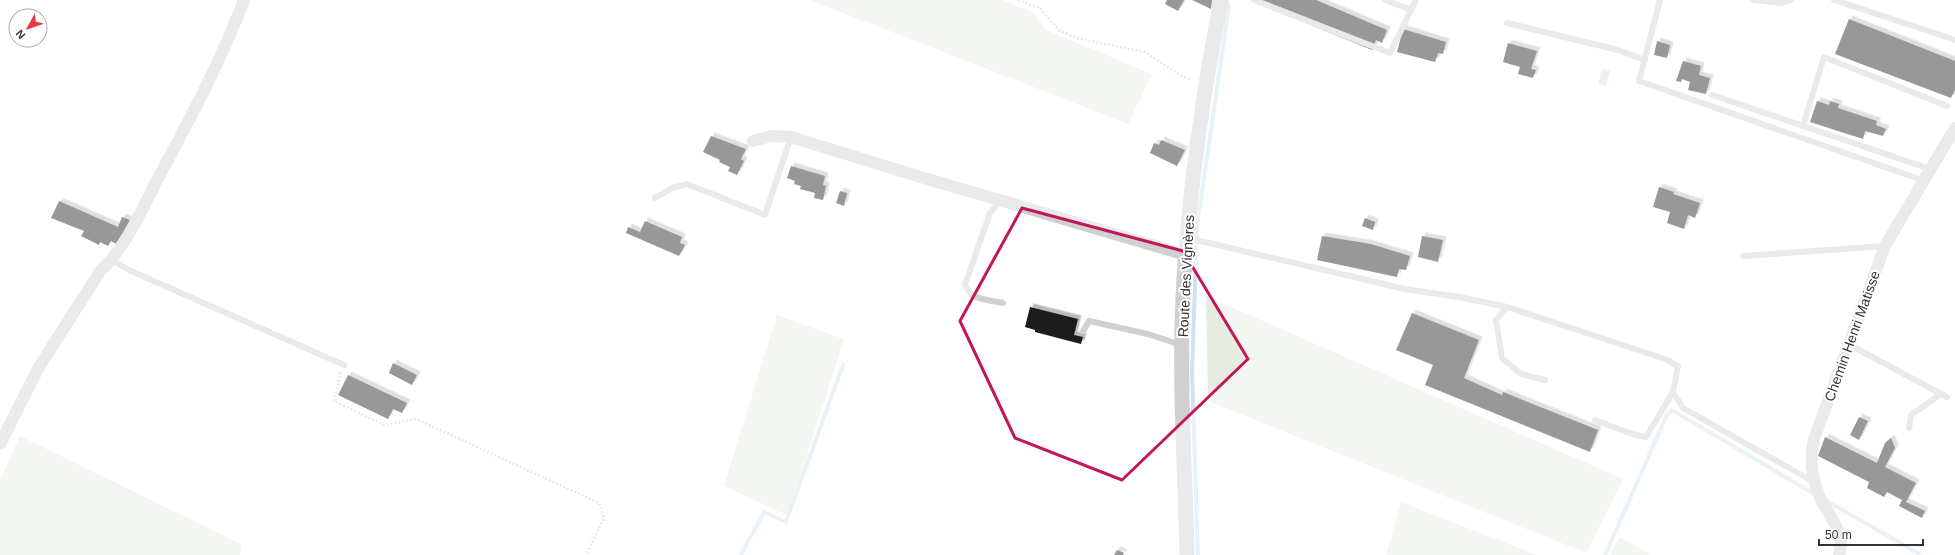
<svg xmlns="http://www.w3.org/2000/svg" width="1955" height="555" font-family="Helvetica,sans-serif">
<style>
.green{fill:#e6ecdf}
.water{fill:#cfe2ee}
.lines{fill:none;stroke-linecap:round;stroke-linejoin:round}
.stream{stroke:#cfe2ee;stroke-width:4}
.building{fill:#1a1a1a;filter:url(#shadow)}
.path{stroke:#cdcdcd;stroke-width:2.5;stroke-dasharray:2 2;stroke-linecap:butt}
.service{stroke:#d0d0d0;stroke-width:6}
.minor{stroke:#d0d0d0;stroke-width:12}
.tertiary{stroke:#d0d0d0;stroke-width:15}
.marked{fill:none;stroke:#c2185b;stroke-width:3;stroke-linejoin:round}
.labels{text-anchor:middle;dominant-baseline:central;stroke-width:4;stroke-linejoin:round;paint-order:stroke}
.street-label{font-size:14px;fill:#333;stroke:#fff}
</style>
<defs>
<filter id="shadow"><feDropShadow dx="3.5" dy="-3.5" stdDeviation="0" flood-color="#0004"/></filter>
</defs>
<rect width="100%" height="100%" fill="#fff"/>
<g class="green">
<polygon points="810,0 1002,0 1033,12 1046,30 1152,74 1128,124"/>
<polygon points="1206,296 1623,479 1586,553 1208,401"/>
<polygon points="777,315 844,339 788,516 724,486"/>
<polygon points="20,436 241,544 240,555 0,555 0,480"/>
<polygon points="1401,502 1537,555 1386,555"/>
<polygon points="1619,537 1652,555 1611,555"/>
</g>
<polygon class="water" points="1602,69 1610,71 1606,86 1598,84"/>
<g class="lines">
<g class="stream">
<polyline points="1825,500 1921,555"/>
<polyline points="741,555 764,512 786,522 843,365"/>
<polyline points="1198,555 1192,371 1197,227 1229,5"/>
<polyline points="1605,555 1667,415 1672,410 1816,495"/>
</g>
</g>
<g class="building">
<polygon points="1167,0 1184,0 1178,11 1165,4"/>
<polygon points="1192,0 1212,0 1211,9"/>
<polygon points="1258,0 1316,0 1387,30 1382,43 1376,40 1372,50 1301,21"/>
<polygon points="1849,19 1955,61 1955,90 1951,98 1835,54"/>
<polygon points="1403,29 1446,42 1443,54 1438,53 1435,62 1397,52"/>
<polygon points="1657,41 1670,45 1667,58 1654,55"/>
<polygon points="1508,43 1537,51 1531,69 1536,70 1533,78 1518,74 1520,67 1503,62"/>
<polygon points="1683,61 1701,66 1699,75 1710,78 1706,94 1688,90 1690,82 1682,79 1681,82 1676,81"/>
<polygon points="1817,101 1829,105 1830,101 1839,104 1838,108 1877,121 1876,125 1886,129 1883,136 1865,131 1863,139 1810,122"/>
<polygon points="711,136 746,149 741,159 744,161 737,175 728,171 730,167 719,162 720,160 703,152"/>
<polygon points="1161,140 1185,150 1177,166 1150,153 1154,143 1159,145"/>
<polygon points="791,166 825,176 823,185 826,186 823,200 814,198 815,193 800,189 801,186 794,184 795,181 787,178"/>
<polygon points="1659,187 1674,192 1673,194 1700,203 1695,218 1688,215 1684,229 1667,223 1670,212 1653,207"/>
<polygon points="840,191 847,193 844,206 836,203"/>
<polygon points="59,201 118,227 122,217 130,220 118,245 111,241 108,246 100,242 99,245 81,236 84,231 51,218"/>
<polygon points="1365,218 1375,222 1373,230 1362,226"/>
<polygon points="645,221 682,237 680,243 685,245 679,256 626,233 628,227 640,232"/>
<polygon points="1322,236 1371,244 1410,256 1406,270 1399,269 1397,277 1317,260"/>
<polygon points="1422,236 1443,240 1438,262 1418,257"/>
<polygon points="1030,307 1078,319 1074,335 1083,337 1081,344 1035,332 1035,330 1025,327"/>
<polygon points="1412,313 1479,340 1464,378 1502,395 1503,392 1598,430 1590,452 1425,385 1433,365 1396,350"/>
<polygon points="393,363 417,375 412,385 389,373"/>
<polygon points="348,375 407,403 402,413 393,409 388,419 338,395"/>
<polygon points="1859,417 1868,421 1859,440 1850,435"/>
<polygon points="1825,437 1877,463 1885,443 1891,438 1895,448 1885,467 1916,483 1906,502 1925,511 1922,518 1899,506 1902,500 1887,492 1884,497 1867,488 1869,482 1818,456"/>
<polygon points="1117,550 1124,553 1123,555 1114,555"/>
</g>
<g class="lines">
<g class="path">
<polyline points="1018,0 1040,8 1059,30 1076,38 1145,52 1183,77 1192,80"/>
<polyline points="341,372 334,401 384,425 416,419 599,503 604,518 586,555"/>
</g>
<g class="service">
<polyline points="1254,0 1390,53 1416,0"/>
<polyline points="1385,0 1411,10"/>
<polyline points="1660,0 1639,81 1925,181"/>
<polyline points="1753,0 1783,3 1791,0"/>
<polyline points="1834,0 1955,40"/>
<polyline points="1507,23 1618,50 1645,60"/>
<polyline points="1712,95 1930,169"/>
<polyline points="1803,126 1824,57 1947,106"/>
<polyline points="655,198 672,188 687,184 765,215 791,137"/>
<polyline points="1000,201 990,213 965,285 971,295 982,299 1003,303"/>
<polyline points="1188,238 1405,289 1459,297 1507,307"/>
<polyline points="1743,256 1885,246"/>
<polyline points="112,260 129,270 344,365"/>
<polyline points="1083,331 1089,321 1148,334 1181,345"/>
<polyline points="1850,345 1947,397"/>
<polyline points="1545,380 1521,374 1502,358 1496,320 1507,307 1665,359 1678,366 1673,392 1683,408 1814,482"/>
<polyline points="1595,420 1632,434 1646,437 1673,392"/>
<polyline points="1909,428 1911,415 1941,394"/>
</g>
<g class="minor">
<polyline points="753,141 771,136 791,137 914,175 1186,255"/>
<path d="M0,444L39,367L101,270C124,250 143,208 157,180C189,121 220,63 244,0"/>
<path d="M1839,555C1847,531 1826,514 1818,493C1811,472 1810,461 1814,439L1885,246L1955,128"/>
</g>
<path class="tertiary" d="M1187,555C1185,469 1179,383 1183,297C1188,198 1202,98 1221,0"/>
</g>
<path d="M0 0H1955V555H0ZM1022,208L1183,251L1248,359L1122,480L1015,438L960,321Z" fill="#fff" fill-opacity=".55" fill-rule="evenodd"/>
<path class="marked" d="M1022,208L1183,251L1248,359L1122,480L1015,438L960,321Z"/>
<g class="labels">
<g class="street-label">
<text transform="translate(1186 276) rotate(-87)">Route des Vignères</text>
<text transform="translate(1852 336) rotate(-70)">Chemin Henri Matisse</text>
</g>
</g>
<g transform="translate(28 28) rotate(230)"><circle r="19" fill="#ffffff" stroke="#adadad"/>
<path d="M0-3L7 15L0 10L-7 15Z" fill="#e63946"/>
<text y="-6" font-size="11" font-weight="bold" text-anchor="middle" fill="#333333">N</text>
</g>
<path d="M1819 539v6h104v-6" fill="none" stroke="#333333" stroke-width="2"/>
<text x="1825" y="539" font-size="12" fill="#333333" stroke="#ffffff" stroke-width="3" paint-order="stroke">50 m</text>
</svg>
